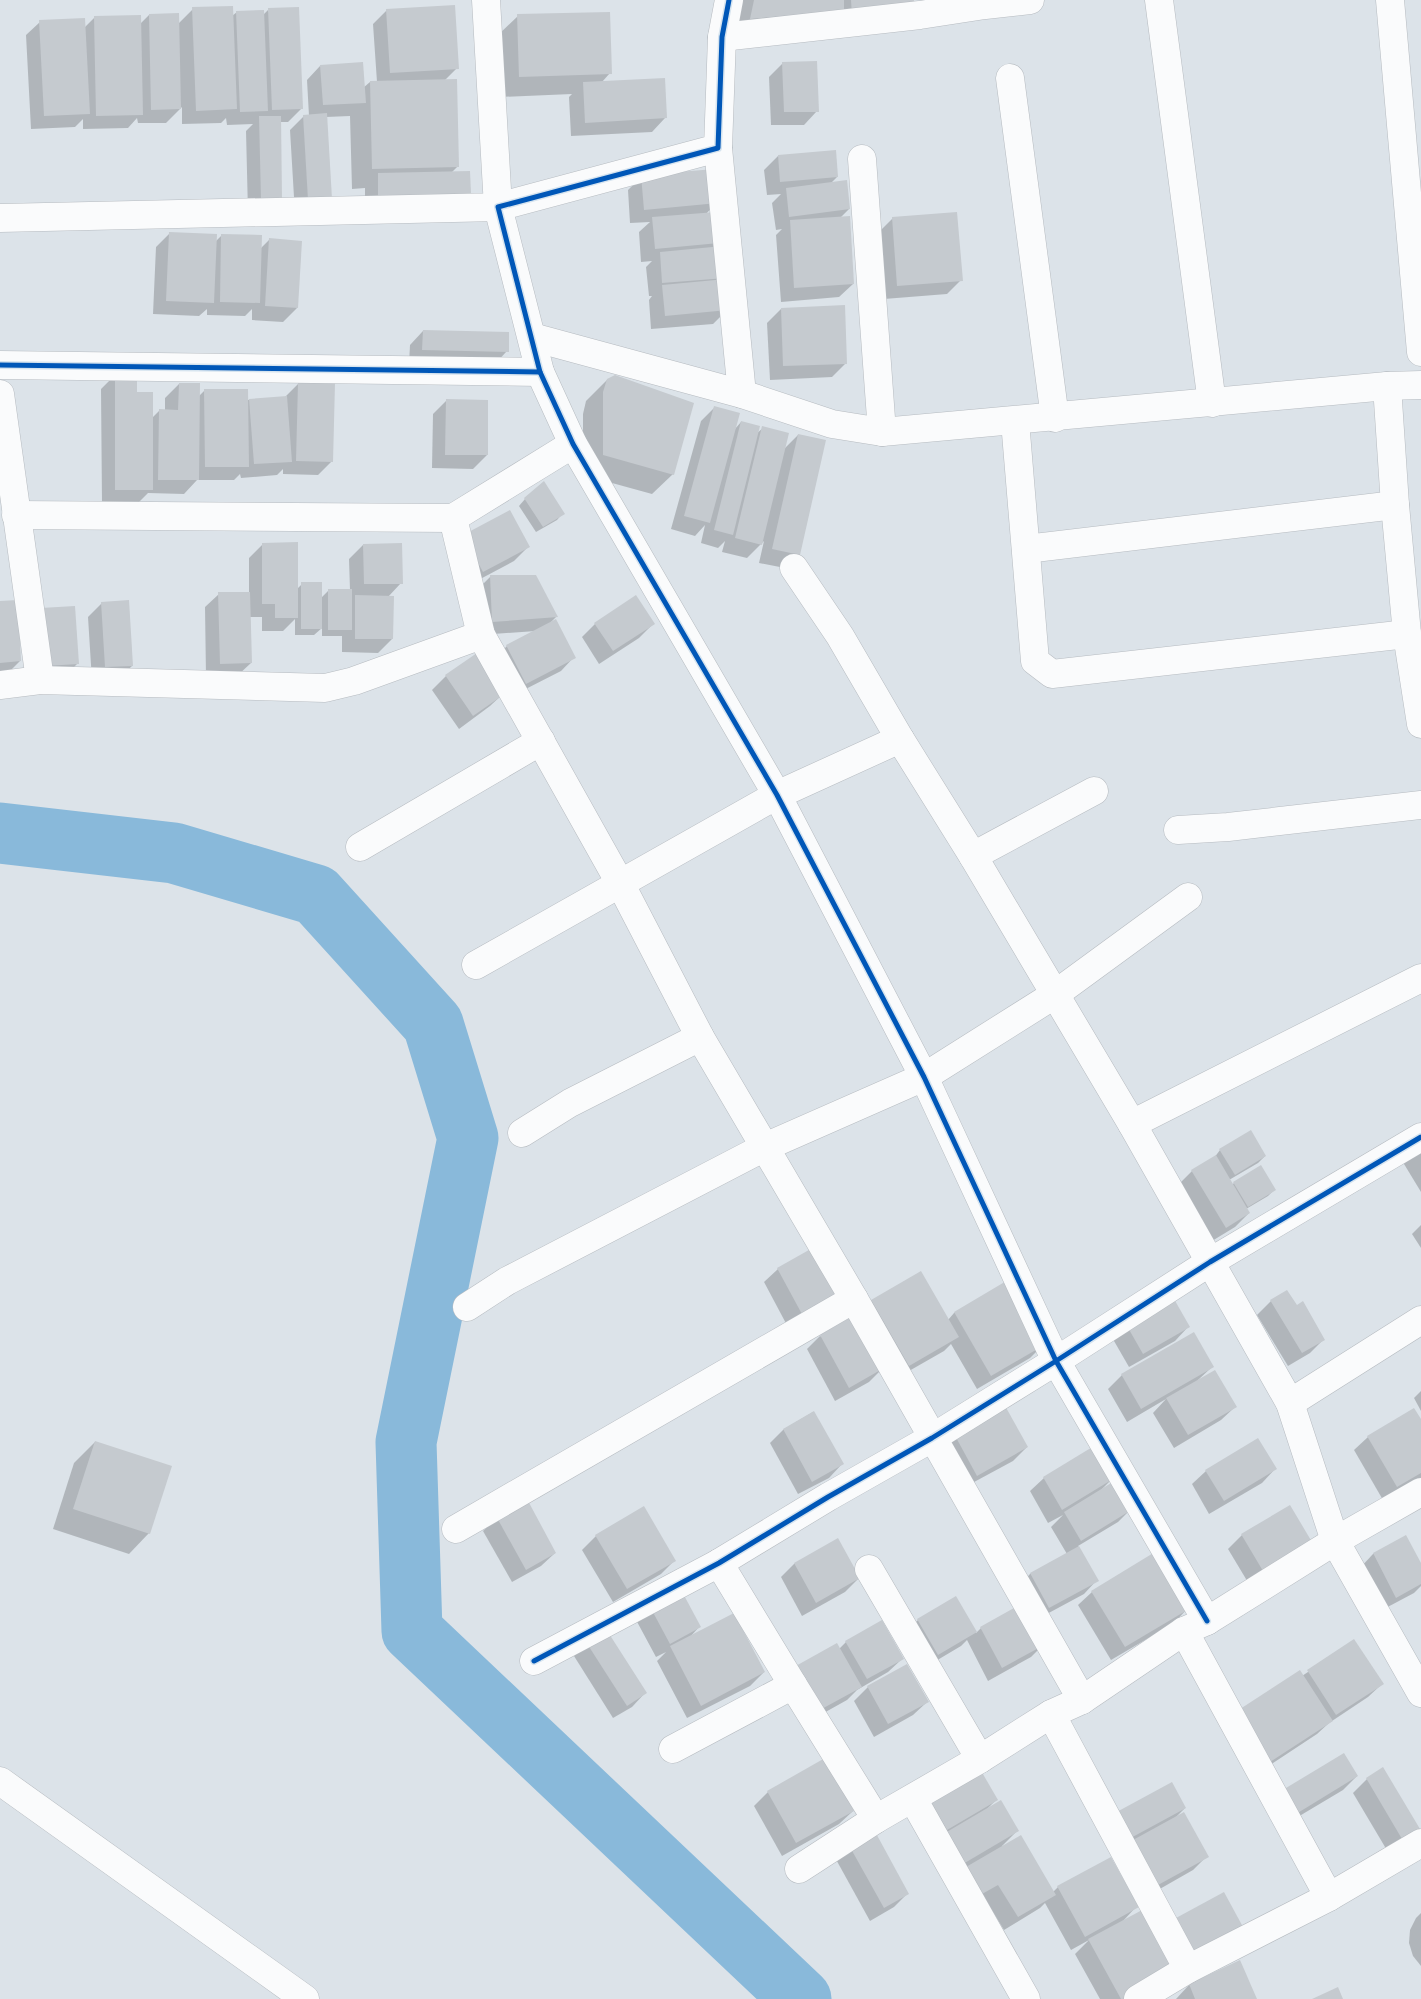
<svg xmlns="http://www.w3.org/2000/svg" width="1421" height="1999" font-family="'Roboto Condensed',sans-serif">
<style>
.shadow{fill:#0003}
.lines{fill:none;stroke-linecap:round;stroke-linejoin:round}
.river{stroke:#89b9da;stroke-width:61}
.building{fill:#c5cacf}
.minor-casing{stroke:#b6bbc0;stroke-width:29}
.minor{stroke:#fafbfc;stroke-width:28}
.cycleway-casing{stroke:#d6e4ef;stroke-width:8}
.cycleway{stroke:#0057b8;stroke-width:5}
</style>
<rect width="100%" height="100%" fill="#dce3e9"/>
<g class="shadow">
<polygon points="740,0 913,0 730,39"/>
<polygon points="193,9 232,16 237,12 263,15 268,10 302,108 288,122 279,122 281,199 248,213 246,131 253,124 227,125 226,118 221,123 182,124 182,107 166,123 138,123 137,118 128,128 83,129 83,119 75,127 31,129 26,35 40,22 84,28 95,17 140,24 149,15 178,24"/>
<polygon points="387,10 457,68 445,80 458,166 452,172 365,209 365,188 352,189 350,116 326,117 331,199 295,214 290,130 304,116 309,116 307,80 320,66 363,88 370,82 377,82 373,24"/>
<polygon points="518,16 610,73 602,82 665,118 652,132 571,136 569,97 572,94 499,97 497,36"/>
<polygon points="783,63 817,111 804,125 771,125 769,77"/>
<polygon points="778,156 837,177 830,184 849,209 840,218 853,284 839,297 781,302 776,235 782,229 776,230 772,203 781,194 767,195 764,170"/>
<polygon points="641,177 716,203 706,214 717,243 712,249 727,310 713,324 651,329 649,300 652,296 649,296 646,267 652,261 641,262 639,232 650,222 630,223 628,190"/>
<polygon points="893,218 961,280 947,294 884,299 879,232"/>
<polygon points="170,233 216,241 222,235 260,249 269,240 297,308 283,322 252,320 252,309 245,316 207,315 207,309 199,316 153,314 156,247"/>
<polygon points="781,309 846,363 832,377 770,380 767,323"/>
<polygon points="423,331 507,351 494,365 409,364 410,345"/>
<polygon points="115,375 136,393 151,419 159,411 165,411 165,398 179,384 198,397 205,390 247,400 285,397 298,384 332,461 318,475 283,474 283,469 277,475 241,478 240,474 234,480 197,480 184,494 148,493 138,503 102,504 101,389"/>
<polygon points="607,380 673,474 652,494 583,475 583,414 586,401"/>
<polygon points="446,401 487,455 473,469 432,468 433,414"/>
<polygon points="715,407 735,429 741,422 756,434 763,428 783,450 798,435 799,555 785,568 759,563 764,541 747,558 722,552 725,541 718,548 701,543 705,525 695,536 671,529 701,421"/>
<polygon points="525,499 563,513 557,520 536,532 519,506"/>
<polygon points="263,544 297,589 302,584 321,598 328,591 350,590 349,559 363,545 401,583 388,597 392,639 378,653 342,652 342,636 322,636 322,628 314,635 295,635 295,619 283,631 262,631 262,617 250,617 251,663 237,676 206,677 205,607 219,594 249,593 249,558"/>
<polygon points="528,547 514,561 469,585 450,549"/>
<polygon points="491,576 556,617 550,623 574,657 561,671 512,696 493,660 507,646 536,631 479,635 477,590"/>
<polygon points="0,602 20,661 6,675 0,675"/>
<polygon points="102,603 132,666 118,679 92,681 88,617"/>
<polygon points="41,609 78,663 64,677 32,679"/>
<polygon points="595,624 653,624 639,638 599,664 582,637"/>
<polygon points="477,655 504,693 490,706 459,729 432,690 446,676"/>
<polygon points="1421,1142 1421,1192 1401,1159"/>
<polygon points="1220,1150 1265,1156 1258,1163 1229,1180 1232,1185 1234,1183 1275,1189 1268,1196 1246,1209 1249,1213 1235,1227 1212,1241 1178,1185 1192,1171 1214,1158"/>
<polygon points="1421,1225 1421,1248 1412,1234"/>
<polygon points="778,1269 827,1308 789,1329 764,1282"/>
<polygon points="920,1273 948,1320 954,1313 1008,1282 1044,1344 1030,1358 977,1389 951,1344 944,1351 895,1379 858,1315 871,1301"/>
<polygon points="1271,1301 1296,1306 1324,1339 1310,1353 1288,1366 1257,1315"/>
<polygon points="1123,1320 1188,1327 1175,1341 1129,1367 1110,1334"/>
<polygon points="1193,1334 1212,1367 1198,1380 1235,1407 1221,1420 1174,1448 1153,1413 1166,1399 1127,1422 1108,1389 1122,1375"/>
<polygon points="820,1336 883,1368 869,1382 835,1401 807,1349"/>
<polygon points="1421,1391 1421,1411 1414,1398"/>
<polygon points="1004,1406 1027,1447 1013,1461 963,1488 940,1447"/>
<polygon points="813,1412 842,1464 829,1478 798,1494 770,1443 783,1430"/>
<polygon points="1421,1422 1421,1478 1383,1500 1354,1450 1368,1437"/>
<polygon points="95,1442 149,1533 129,1554 53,1529 74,1463"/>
<polygon points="1275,1469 1262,1483 1209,1514 1192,1484 1206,1471"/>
<polygon points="1044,1478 1112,1479 1100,1491 1131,1509 1118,1522 1078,1546 1097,1580 1084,1594 1032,1622 1044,1644 1031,1657 988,1681 967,1640 961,1646 924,1668 904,1634 918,1620 955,1598 976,1633 981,1628 1023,1605 1017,1588 1030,1574 1067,1554 1051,1527 1063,1515 1048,1523 1030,1491"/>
<polygon points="497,1517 555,1553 541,1566 512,1582 483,1531"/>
<polygon points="1242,1535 1310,1541 1249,1584 1228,1549"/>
<polygon points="596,1536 675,1560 661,1574 613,1602 582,1550"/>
<polygon points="1406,1537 1421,1566 1421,1586 1414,1593 1382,1610 1360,1568 1373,1554"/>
<polygon points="838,1540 859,1578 845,1592 802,1616 781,1577 794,1564"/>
<polygon points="1092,1592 1187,1609 1174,1623 1111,1660 1078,1605"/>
<polygon points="649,1604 699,1627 690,1637 764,1672 750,1686 687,1718 657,1661 666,1652 656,1657 635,1618"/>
<polygon points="1354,1641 1382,1684 1368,1697 1329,1723 1317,1734 1255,1775 1302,1676"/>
<polygon points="846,1642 902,1659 888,1672 857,1690 847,1700 804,1724 839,1649"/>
<polygon points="587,1643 645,1693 632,1707 613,1718 574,1656"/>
<polygon points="868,1687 927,1702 913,1715 874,1737 854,1701"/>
<polygon points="1383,1769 1418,1829 1388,1852 1353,1793 1367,1779"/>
<polygon points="1357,1776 1343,1790 1281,1827 1282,1792"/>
<polygon points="768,1792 853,1811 839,1824 782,1856 754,1806"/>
<polygon points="929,1800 996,1800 987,1809 1017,1831 1002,1846 1053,1892 1058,1887 1110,1859 1137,1906 1123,1921 1140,1999 1100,1999 1075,1954 1089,1940 1071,1950 1045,1903 1040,1908 1004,1930 984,1897 953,1882 968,1866 949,1877"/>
<polygon points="1185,1808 1175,1818 1207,1856 1193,1870 1144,1898 1100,1829"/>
<polygon points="847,1841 908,1893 894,1907 870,1921 833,1854"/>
<polygon points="1421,1913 1421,1966 1413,1956 1409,1943 1410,1930 1416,1918"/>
<polygon points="1189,1985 1255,1999 1176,1999"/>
</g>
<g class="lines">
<polyline class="river" points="0,833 174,853 316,895 433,1024 468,1138 406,1442 412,1631 801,1999"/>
</g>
<g class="building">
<polygon points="754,0 844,0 844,11 750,19"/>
<polygon points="851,0 914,0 915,10 852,16"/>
<polygon points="455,5 459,69 390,73 386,9"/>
<polygon points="233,6 237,109 196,111 192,7"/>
<polygon points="299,7 303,109 272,110 268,8"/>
<polygon points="264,10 268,111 240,112 236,11"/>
<polygon points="610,12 612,74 519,77 517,14"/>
<polygon points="179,13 181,109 151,110 149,14"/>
<polygon points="141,15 143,115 96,116 94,16"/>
<polygon points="85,18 90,114 44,116 39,20"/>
<polygon points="817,61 819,112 784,112 782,62"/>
<polygon points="363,62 366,103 323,105 320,65"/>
<polygon points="665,78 667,118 585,123 583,82"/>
<polygon points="457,79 459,167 372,169 370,81"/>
<polygon points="327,113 332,199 308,200 303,115"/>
<polygon points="259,116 281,116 282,199 261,200"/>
<polygon points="836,150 838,177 780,182 778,155"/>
<polygon points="715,169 718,203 644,210 641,175"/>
<polygon points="470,171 471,194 378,196 378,173"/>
<polygon points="847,180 850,209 789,217 786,188"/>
<polygon points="716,212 719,243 655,249 652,217"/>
<polygon points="957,212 963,281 897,286 892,217"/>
<polygon points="850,216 854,284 794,288 790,220"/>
<polygon points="169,232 217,234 214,303 166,301"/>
<polygon points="221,234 262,235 260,303 220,302"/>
<polygon points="269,238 302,241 298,308 265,306"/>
<polygon points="723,246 726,278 662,283 660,252"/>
<polygon points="726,279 728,310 665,316 662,285"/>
<polygon points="845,305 847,364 783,366 781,308"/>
<polygon points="423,330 509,332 509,352 422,350"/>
<polygon points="115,374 137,374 137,392 153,392 153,490 115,490"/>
<polygon points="615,375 694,403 674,475 603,455 603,392 607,379"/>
<polygon points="179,383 200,383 199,480 158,480 159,409 178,410"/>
<polygon points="298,383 335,383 333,462 296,461"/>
<polygon points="204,389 248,389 249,467 205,467"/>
<polygon points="287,396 292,462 254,464 249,399"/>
<polygon points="446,399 488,400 488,455 445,455"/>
<polygon points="714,406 740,413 710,523 684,516"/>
<polygon points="741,421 760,426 733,535 714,530"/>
<polygon points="762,426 789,433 762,545 735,538"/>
<polygon points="798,434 826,440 800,555 772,549"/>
<polygon points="544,481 565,514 543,527 524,498"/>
<polygon points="510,510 530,547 483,572 463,535"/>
<polygon points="298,542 298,618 275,618 275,604 262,604 262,543"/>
<polygon points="402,543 403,584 364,584 363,544"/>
<polygon points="490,575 536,575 558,617 492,622"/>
<rect x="301" y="582" width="21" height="47"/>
<rect x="328" y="589" width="24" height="41"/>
<polygon points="218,592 250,592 252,663 220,664"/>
<polygon points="355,595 394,596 393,639 355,639"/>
<polygon points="636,595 655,624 613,651 594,623"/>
<polygon points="18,600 21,661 0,663 0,601"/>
<polygon points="129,600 133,666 105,667 101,602"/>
<polygon points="75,606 79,664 45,666 41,608"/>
<polygon points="556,619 576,658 526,684 506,645"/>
<polygon points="477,653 506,693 473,716 445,675"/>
<polygon points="1251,1130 1266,1156 1235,1175 1219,1149"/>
<polygon points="1216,1155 1250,1213 1226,1228 1191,1170"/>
<polygon points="1261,1165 1276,1190 1248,1207 1233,1182"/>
<polygon points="816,1246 842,1294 803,1316 777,1268"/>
<polygon points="921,1271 959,1337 909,1366 871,1300"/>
<polygon points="1008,1280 1046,1344 991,1376 954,1312"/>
<polygon points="1287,1290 1297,1305 1303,1301 1325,1340 1302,1353 1270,1300"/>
<polygon points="1170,1292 1190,1327 1143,1354 1123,1319"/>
<polygon points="855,1315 884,1368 849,1388 820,1335"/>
<polygon points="1194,1332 1214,1367 1141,1409 1121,1374"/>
<polygon points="1215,1370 1237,1407 1188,1435 1166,1398"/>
<polygon points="1004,1404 1028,1447 977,1476 953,1432"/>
<polygon points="1414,1408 1421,1419 1421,1473 1397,1487 1367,1436"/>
<polygon points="814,1411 844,1464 812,1482 783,1429"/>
<polygon points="1258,1438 1277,1469 1224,1501 1205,1470"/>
<polygon points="95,1441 172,1466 150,1534 73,1509"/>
<polygon points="1094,1446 1113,1479 1062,1510 1043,1477"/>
<polygon points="1116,1480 1133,1509 1081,1541 1064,1512"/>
<polygon points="527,1499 556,1553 526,1570 496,1516"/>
<polygon points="1290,1505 1312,1542 1263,1571 1241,1534"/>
<polygon points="644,1506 676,1561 627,1589 595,1535"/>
<polygon points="1406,1535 1421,1563 1421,1584 1396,1598 1373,1553"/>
<polygon points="838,1538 860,1578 816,1603 794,1563"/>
<polygon points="1079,1546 1099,1581 1049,1608 1030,1573"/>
<polygon points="1155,1552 1189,1609 1125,1647 1091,1591"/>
<polygon points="679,1586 701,1627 670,1644 648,1603"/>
<polygon points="956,1596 977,1632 938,1655 917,1619"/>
<polygon points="1023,1603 1046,1644 1002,1668 980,1627"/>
<polygon points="734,1613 765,1672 701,1706 670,1646"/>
<polygon points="882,1620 904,1659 867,1679 845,1641"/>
<polygon points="606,1629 647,1693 627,1706 586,1642"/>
<polygon points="1354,1639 1384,1684 1336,1715 1307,1670"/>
<polygon points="837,1643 862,1687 818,1711 794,1667"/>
<polygon points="907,1664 929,1702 888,1724 867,1686"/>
<polygon points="1300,1670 1333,1721 1270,1762 1237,1711"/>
<polygon points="1344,1753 1358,1776 1296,1814 1281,1791"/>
<polygon points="825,1758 854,1811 796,1843 767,1791"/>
<polygon points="1383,1767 1420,1829 1402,1839 1366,1778"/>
<polygon points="980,1769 998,1800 947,1830 929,1799"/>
<polygon points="1172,1782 1186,1808 1127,1840 1113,1814"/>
<polygon points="1001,1800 1019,1831 963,1864 945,1833"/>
<polygon points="1184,1812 1209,1857 1158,1885 1133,1840"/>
<polygon points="872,1826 909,1894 884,1908 846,1840"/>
<polygon points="1021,1835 1056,1895 1018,1917 998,1885 982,1894 966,1867"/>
<polygon points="1111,1857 1139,1907 1085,1937 1057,1886"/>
<polygon points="1224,1892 1243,1927 1195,1953 1176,1918"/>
<polygon points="1144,1909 1179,1972 1130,1999 1121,1999 1088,1939"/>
<polygon points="1240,1960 1257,1999 1195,1999 1189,1984"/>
<polygon points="1338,1987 1343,1999 1312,1999"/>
</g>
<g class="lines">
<defs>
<g id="minor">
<polyline points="1159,0 1212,403"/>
<polyline points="1390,0 1421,352"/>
<polyline points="722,37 920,15 985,5 1030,0"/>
<polyline points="1010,78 1055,418"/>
<polyline points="718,148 742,394"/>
<polyline points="862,159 882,432"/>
<polyline points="0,218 498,207 486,0"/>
<polyline points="532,337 742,394 832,424 882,432 1387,386 1421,385"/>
<polyline points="0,365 540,372 498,207 718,148 722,37 729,0"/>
<polyline points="540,372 573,444 777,795 924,1077 1056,1361 1207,1621"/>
<polyline points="1387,386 1395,505 1407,634 1421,724"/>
<polyline points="0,394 40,680"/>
<polyline points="1015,421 1035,661 1052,674 1407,634"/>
<polyline points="16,515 453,518 573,444"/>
<polyline points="453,518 481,635 620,883 700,1037 854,1299 1082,1700"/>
<polyline points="1026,549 1395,505"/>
<polyline points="794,568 840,636 900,739 973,856 1132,1124 1290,1403 1335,1541 1421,1693"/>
<polyline points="0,685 40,680 325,688 354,681 481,635"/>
<polyline points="1178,830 1228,827 1421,805"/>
<polyline points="360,847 541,741"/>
<polyline points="973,856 1094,791"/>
<polyline points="476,965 777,795 900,739"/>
<polyline points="1132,1124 1421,978"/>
<polyline points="522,1133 570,1103 700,1037"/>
<polyline points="467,1307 507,1281 765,1147 924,1077 1054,995 1188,897"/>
<polyline points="1290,1403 1421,1320"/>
<polyline points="456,1529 854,1299"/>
<polyline points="719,1563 793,1685 876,1819"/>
<polyline points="869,1569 980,1759"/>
<polyline points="1184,1631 1329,1897"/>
<polyline points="534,1661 719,1563 828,1497 932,1438 1056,1361 1210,1262 1421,1137"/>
<polyline points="1051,1714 1188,1969"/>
<polyline points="673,1749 793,1685"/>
<polyline points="0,1781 305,1999"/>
<polyline points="913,1799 1026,1999"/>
<polyline points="799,1869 876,1819 980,1759 1051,1714 1082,1700 1184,1631 1207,1621 1335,1541 1421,1492"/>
<polyline points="1138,1999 1188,1969 1329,1897 1421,1843"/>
</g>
</defs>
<use href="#minor" class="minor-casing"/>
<use href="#minor" class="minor"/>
<defs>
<g id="cycleway">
<polyline points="0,365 540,372 498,207 718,148 722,37 729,0"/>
<polyline points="540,372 573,444 777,795 924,1077 1056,1361 1207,1621"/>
<polyline points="534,1661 719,1563 828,1497 932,1438 1056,1361 1210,1262 1421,1137"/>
</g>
</defs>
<use href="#cycleway" class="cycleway-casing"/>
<use href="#cycleway" class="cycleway"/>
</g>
</svg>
